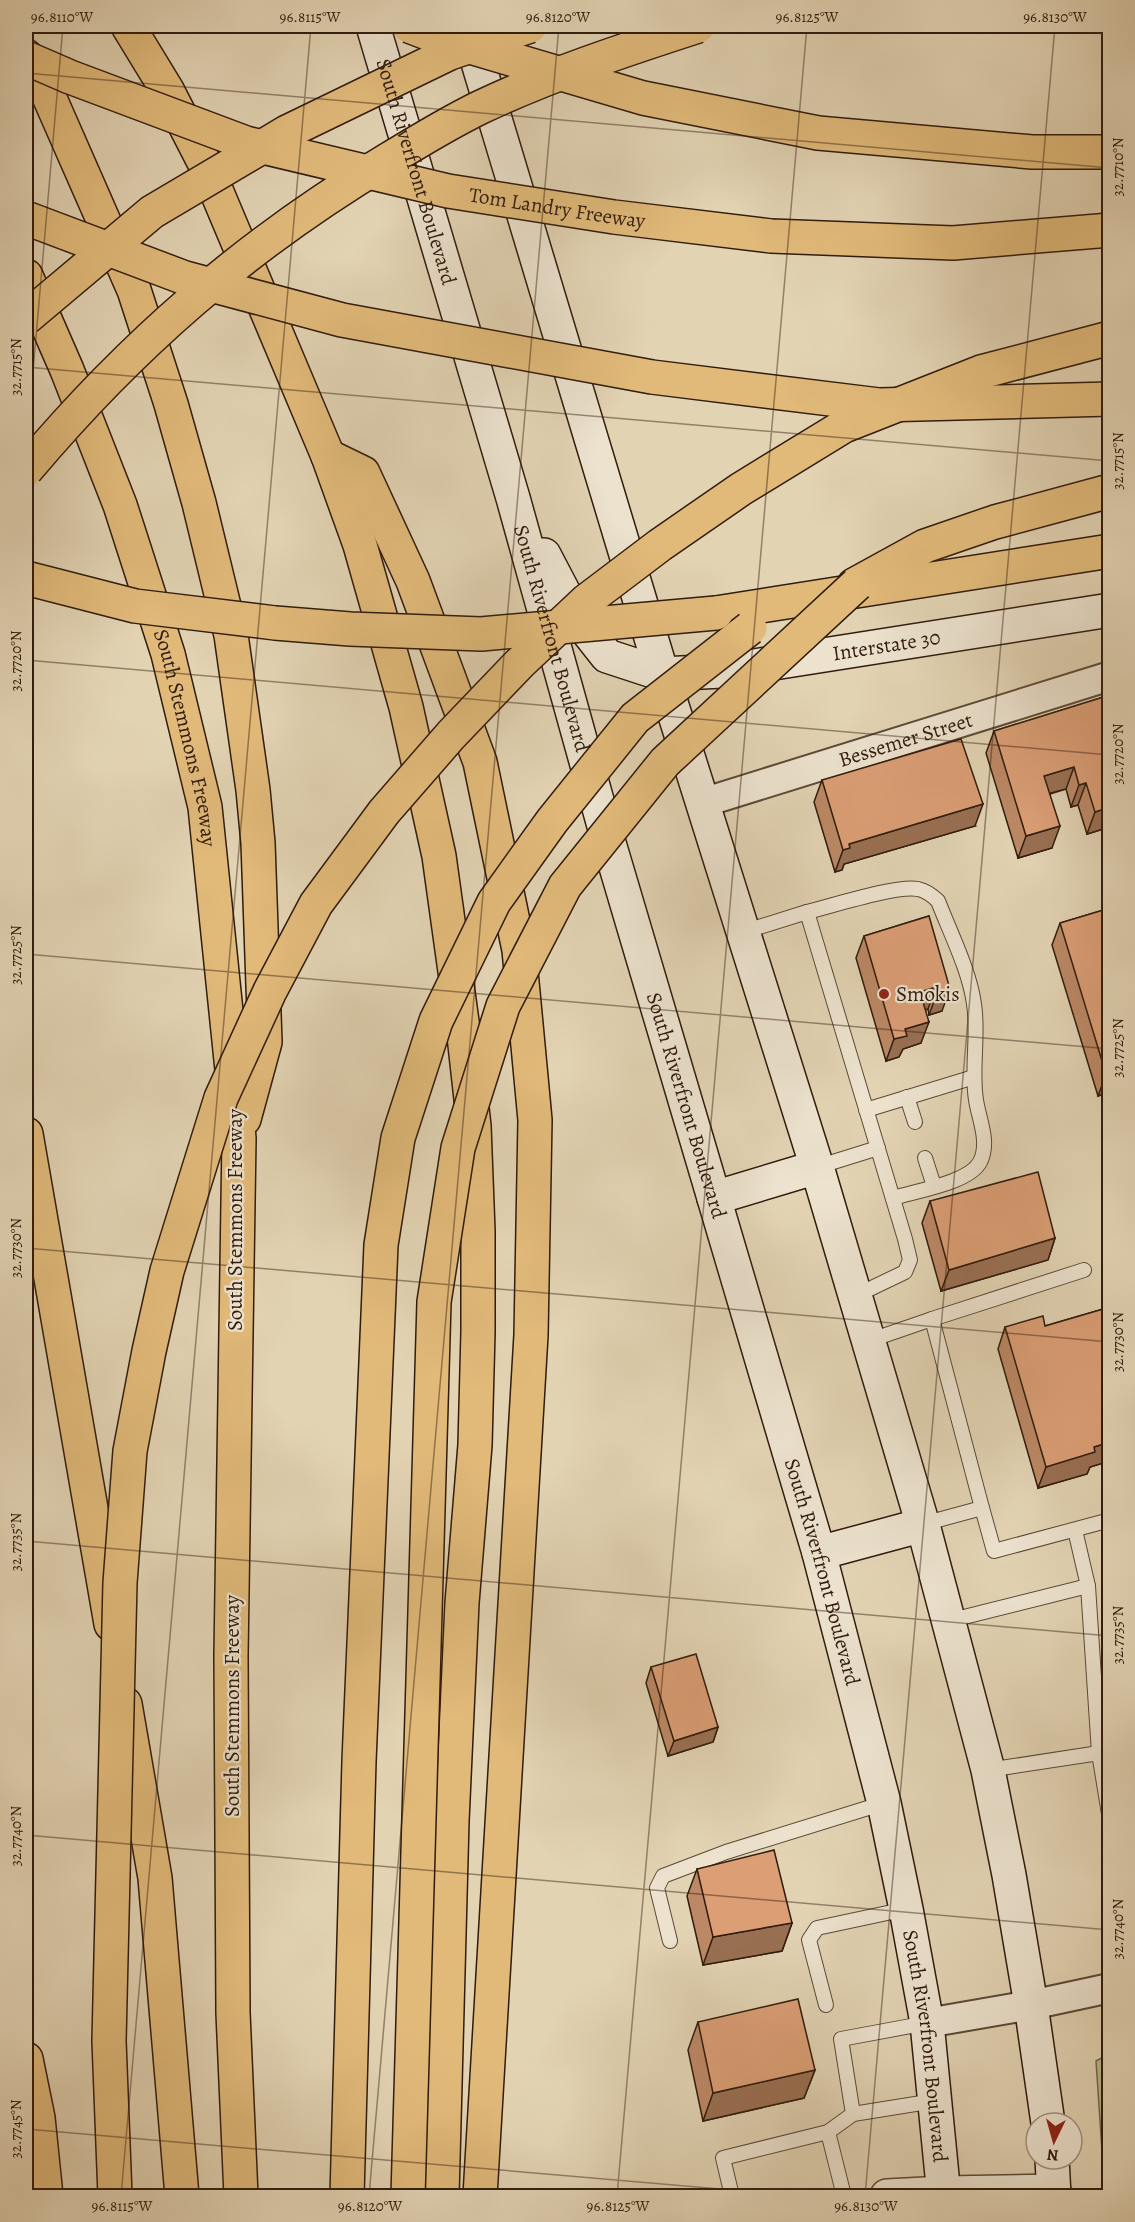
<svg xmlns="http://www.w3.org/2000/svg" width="1135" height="2222" font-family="Alegreya,serif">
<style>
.green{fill:#b6bb8a;stroke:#736b4c;stroke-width:1.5}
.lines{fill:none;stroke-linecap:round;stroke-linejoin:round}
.service-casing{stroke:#5c4936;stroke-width:16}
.minor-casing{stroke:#5c4936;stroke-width:32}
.tertiary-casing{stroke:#5c4936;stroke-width:36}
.secondary-casing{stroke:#301b0d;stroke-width:36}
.motorway-casing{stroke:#301b0d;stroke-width:36}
.service{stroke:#ece2ce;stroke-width:14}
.minor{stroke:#ece2ce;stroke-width:28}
.tertiary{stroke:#ece2ce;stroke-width:33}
.secondary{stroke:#ece2ce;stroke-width:33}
.motorway{stroke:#e1ba7a;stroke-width:33}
.motorway-bridge-casing{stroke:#301b0d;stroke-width:36;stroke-linecap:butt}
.motorway-bridge{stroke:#e1ba7a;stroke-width:33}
.wall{fill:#bc8865;stroke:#301b0d;stroke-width:1.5}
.shaded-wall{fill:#996f52;stroke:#301b0d;stroke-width:1.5}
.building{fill:#db9e75;stroke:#301b0d;stroke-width:1.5}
.ticks{fill:none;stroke:#301b0d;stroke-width:1.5;stroke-opacity:0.45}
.poi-dot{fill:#8f2418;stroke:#ece2ce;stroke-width:2}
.labels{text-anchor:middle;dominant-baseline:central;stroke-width:4.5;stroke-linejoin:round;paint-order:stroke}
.street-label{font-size:21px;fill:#301b0d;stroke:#ece2ce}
.poi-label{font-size:21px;fill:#301b0d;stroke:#ece2ce;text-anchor:start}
.neatline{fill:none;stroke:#301b0d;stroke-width:2}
.ticks-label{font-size:15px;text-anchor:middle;fill:#301b0d}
</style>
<rect width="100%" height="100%" fill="#e2d3b3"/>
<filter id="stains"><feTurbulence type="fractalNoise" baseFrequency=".00333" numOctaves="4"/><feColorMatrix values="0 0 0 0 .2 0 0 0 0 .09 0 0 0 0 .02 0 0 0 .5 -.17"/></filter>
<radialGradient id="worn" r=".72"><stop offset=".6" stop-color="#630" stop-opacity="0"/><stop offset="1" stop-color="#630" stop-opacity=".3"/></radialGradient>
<polygon class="green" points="1109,2054 1110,2196 1105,2196 1096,2061"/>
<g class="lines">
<defs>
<g id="service">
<path d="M807,912C832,906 896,885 918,889C927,891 932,895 938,901C950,932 970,972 974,1004C979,1036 971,1068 976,1100C979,1120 990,1142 980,1162C969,1183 915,1191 893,1198"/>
<polyline points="743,932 807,912 905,1239 910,1260 905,1272 855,1296"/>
<polyline points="907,1097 915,1122"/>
<polyline points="866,1110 974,1077"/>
<polyline points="925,1158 934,1186"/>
<polyline points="817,1167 878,1148"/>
<polyline points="932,1319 1084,1270"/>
<polyline points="868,1341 932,1319 982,1508 923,1524"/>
<polyline points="982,1508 994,1551 1110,1520"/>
<polyline points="1075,1530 1088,1586 1099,1753"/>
<polyline points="948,1621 1088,1586"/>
<polyline points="988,1770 1099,1753 1110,1820"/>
<polyline points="670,1941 657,1888 663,1876 726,1852 884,1803"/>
<polyline points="826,2005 809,1940 817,1928 906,1909"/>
<polyline points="853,2114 934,2101"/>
<polyline points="828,2132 844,2196"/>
<polyline points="732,2196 723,2158 828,2132 853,2114 841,2039 927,2023"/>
</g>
<g id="minor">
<path id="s1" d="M702,803L1110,676"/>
<polyline points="927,2023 1031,2005 1110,1988"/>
</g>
<polyline id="tertiary" points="887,2196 944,2193 1054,2191"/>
<g id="secondary">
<path id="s2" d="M373,26L513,498L606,833L819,1553L884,1803L906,1909L927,2023L944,2196"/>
<polyline points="467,26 662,674 817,1167 923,1525 988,1770 1009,1875 1031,2005 1048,2123"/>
<path id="s3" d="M544,555L577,618L607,656L662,674L722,671L1110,610"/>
<polyline points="714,1198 817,1167"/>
<polyline points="819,1553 923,1525"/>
<polyline points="1052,2159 1054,2196"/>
</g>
<g id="motorway">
<polyline points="128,26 167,90 205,164 328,456 360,545 406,707 439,856 464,1036 474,1126 478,1231 478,1332 475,1445 462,1603 452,1821 442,2196"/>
<polyline points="26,56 47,92 134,290 171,404 199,503 231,635 253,790 258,843 265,1042 244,1119"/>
<path id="s4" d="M26,276L67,370L120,505L168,654L205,807L239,1138L231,1656L233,2013L241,2196"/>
<polyline points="328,456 363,473 413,581 480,762 519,950 535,1120 531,1335 480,2196"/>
<polyline points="854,585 925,546 995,522 1110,491"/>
<polyline points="716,613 1110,551"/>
<polyline points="26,1134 111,1624"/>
<polyline points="125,1704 155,1878 182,2196"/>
<polyline points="26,2059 38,2118 46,2196"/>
</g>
</defs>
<use href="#service" class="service-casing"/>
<use href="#minor" class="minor-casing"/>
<use href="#tertiary" class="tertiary-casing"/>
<use href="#secondary" class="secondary-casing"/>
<use href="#motorway" class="motorway-casing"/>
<use href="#service" class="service"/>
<use href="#minor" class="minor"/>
<use href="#tertiary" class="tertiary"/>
<use href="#secondary" class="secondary"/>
<use href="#motorway" class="motorway"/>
<defs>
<g id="motorway-bridge">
<polyline points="409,26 443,39 643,98 818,133 1032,152 1110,152"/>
<path id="s5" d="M26,58L70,77L246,143L448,191L614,217L771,236L953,243L1110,230"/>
<polyline points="26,218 185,278 342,320 652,377 879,405 1110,399"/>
<polyline points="26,318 152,212 287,132 450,53 530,26"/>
<path d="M26,470C131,345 246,245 386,161C417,142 448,123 481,107C551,74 624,50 698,26"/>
<polyline points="26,578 135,606 275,623 350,629 481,634 716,613"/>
<polyline points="115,2196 109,2041 120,1583 130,1451 149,1351 167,1271 221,1098 270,991 316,904 384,812 451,735 519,664 586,601 660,545 741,489 844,426 981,372 1110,338"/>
<polyline points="347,2196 359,1761 381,1245 398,1138 436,1021 494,902 552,821 635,718 750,628"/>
<polyline points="408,2196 434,1302 458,1148 503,1006 565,886 665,762 857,584"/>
</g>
</defs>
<use href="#motorway-bridge" class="motorway-bridge-casing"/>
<use href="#motorway-bridge" class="motorway-bridge"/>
</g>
<g class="wall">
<polygon points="1110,695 1110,827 1087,834 1078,805 1071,807 1066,789 1050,794 1052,848 1018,858 986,753 994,731"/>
<polygon points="822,780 975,826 844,864 842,870 835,872 814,802"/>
<polygon points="1110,908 1110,1092 1098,1096 1052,945 1060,923"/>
<polygon points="929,916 942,1011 929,1015 928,1009 925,1010 921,1043 903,1049 899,1057 886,1061 856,958 864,936"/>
<polygon points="930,1201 1055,1238 1048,1260 941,1291 922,1223"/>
<polygon points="1110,1307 1110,1461 1090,1467 1087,1474 1038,1488 998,1349 1005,1327 1045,1326"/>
<polygon points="651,1667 718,1727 713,1742 668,1756 646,1683"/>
<polygon points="697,1869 792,1923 782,1951 703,1965 687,1896"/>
<polygon points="698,2022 815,2070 804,2098 703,2121 688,2050"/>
</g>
<g class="shaded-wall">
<polygon points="1074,767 1066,789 1036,797 1044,776"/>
<polygon points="1086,783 1078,805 1071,807 1079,785"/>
<polygon points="983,804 975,826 844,864 842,870 835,872 843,850 849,844"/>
<polygon points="1110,807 1110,827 1087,834 1095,812"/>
<polygon points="1060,826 1052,848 1018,858 1026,836"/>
<polygon points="936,987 928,1009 912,1014 920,992"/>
<polygon points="950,989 942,1011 929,1015 937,993"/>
<polygon points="929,1022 921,1043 903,1049 899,1057 886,1061 894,1039 905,1029"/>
<polygon points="1110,1073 1110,1092 1098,1096 1106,1074"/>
<polygon points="1055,1238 1048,1260 941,1291 949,1270"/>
<polygon points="1110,1442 1110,1461 1090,1467 1087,1474 1038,1488 1046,1467 1094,1447"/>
<polygon points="718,1727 713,1742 668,1756 674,1741"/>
<polygon points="792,1923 782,1951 703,1965 713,1937"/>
<polygon points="815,2070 804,2098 703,2121 713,2093"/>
</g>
<g class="building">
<polygon points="1110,695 1110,807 1095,812 1086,783 1079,785 1074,767 1044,776 1060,826 1026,836 994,731"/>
<polygon points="961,739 983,804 849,844 850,848 843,850 822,780"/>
<polygon points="1110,908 1110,1073 1106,1074 1060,923"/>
<polygon points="929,916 950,989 937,993 936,987 920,992 929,1022 905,1029 907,1036 894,1039 864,936"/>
<polygon points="1038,1172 1055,1238 949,1270 930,1201"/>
<polygon points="1110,1307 1110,1442 1094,1447 1095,1452 1046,1467 1005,1327 1043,1316 1045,1326"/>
<polygon points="696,1654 718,1727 674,1741 651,1667"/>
<polygon points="774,1850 792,1923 713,1937 697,1869"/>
<polygon points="798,1999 815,2070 713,2093 698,2022"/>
</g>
<path class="ticks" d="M26,73L1110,168M26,367L1110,461M26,452L63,26M26,660L1110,755M26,954L1110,1049M26,1248L1110,1342M26,1541L1110,1636M26,1835L1110,1930M26,2129L801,2196M121,2196L311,26M369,2196L559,26M617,2196L807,26M865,2196L1055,26"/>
<circle class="poi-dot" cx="884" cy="994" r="6"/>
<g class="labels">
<g class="street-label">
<text stroke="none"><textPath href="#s2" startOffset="152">South Riverfront Boulevard</textPath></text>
<text stroke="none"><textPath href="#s5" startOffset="554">Tom Landry Freeway</textPath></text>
<text stroke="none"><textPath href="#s2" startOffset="638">South Riverfront Boulevard</textPath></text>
<text stroke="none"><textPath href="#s3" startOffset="404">Interstate 30</textPath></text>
<text stroke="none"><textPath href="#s4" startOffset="490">South Stemmons Freeway</textPath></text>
<text stroke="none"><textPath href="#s1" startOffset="213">Bessemer Street</textPath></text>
<text stroke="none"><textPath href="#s2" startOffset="1124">South Riverfront Boulevard</textPath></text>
<text transform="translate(235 1220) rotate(-90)">South Stemmons Freeway</text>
<text stroke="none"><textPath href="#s2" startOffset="1610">South Riverfront Boulevard</textPath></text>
<text transform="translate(232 1706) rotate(-90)">South Stemmons Freeway</text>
<text stroke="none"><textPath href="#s2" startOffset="2096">South Riverfront Boulevard</textPath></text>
</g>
<g class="poi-label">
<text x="896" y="994">Smokis</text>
</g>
</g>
<rect width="1135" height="2222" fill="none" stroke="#e2d3b3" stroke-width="66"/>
<g transform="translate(1054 2141) rotate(185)"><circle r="28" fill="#ece2ce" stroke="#a19281" stroke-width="1.5"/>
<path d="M0-4.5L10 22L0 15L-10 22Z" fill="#8f2418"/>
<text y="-9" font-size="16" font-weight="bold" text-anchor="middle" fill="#301b0d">N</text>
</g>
<rect x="33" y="33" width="1069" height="2156" class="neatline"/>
<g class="ticks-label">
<text x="62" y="22">96.8110°W</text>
<text x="310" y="22">96.8115°W</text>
<text x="558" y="22">96.8120°W</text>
<text x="807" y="22">96.8125°W</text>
<text x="1055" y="22">96.8130°W</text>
<text transform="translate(1118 167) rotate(-90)" y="5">32.7710°N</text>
<text transform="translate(16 367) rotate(-90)" y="5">32.7715°N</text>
<text transform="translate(1118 461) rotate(-90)" y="5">32.7715°N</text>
<text transform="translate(16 661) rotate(-90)" y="5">32.7720°N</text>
<text transform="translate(1118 754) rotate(-90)" y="5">32.7720°N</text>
<text transform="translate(16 955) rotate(-90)" y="5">32.7725°N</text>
<text transform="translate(1118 1048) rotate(-90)" y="5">32.7725°N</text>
<text transform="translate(16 1248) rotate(-90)" y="5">32.7730°N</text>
<text transform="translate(1118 1342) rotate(-90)" y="5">32.7730°N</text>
<text transform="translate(16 1542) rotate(-90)" y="5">32.7735°N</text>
<text transform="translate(1118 1635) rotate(-90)" y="5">32.7735°N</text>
<text transform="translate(16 1836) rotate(-90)" y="5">32.7740°N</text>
<text transform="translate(1118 1929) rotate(-90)" y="5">32.7740°N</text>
<text transform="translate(16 2129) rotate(-90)" y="5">32.7745°N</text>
<text x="122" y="2211">96.8115°W</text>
<text x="370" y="2211">96.8120°W</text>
<text x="618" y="2211">96.8125°W</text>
<text x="866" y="2211">96.8130°W</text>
</g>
<rect width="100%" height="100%" filter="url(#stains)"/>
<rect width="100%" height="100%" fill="url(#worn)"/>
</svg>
